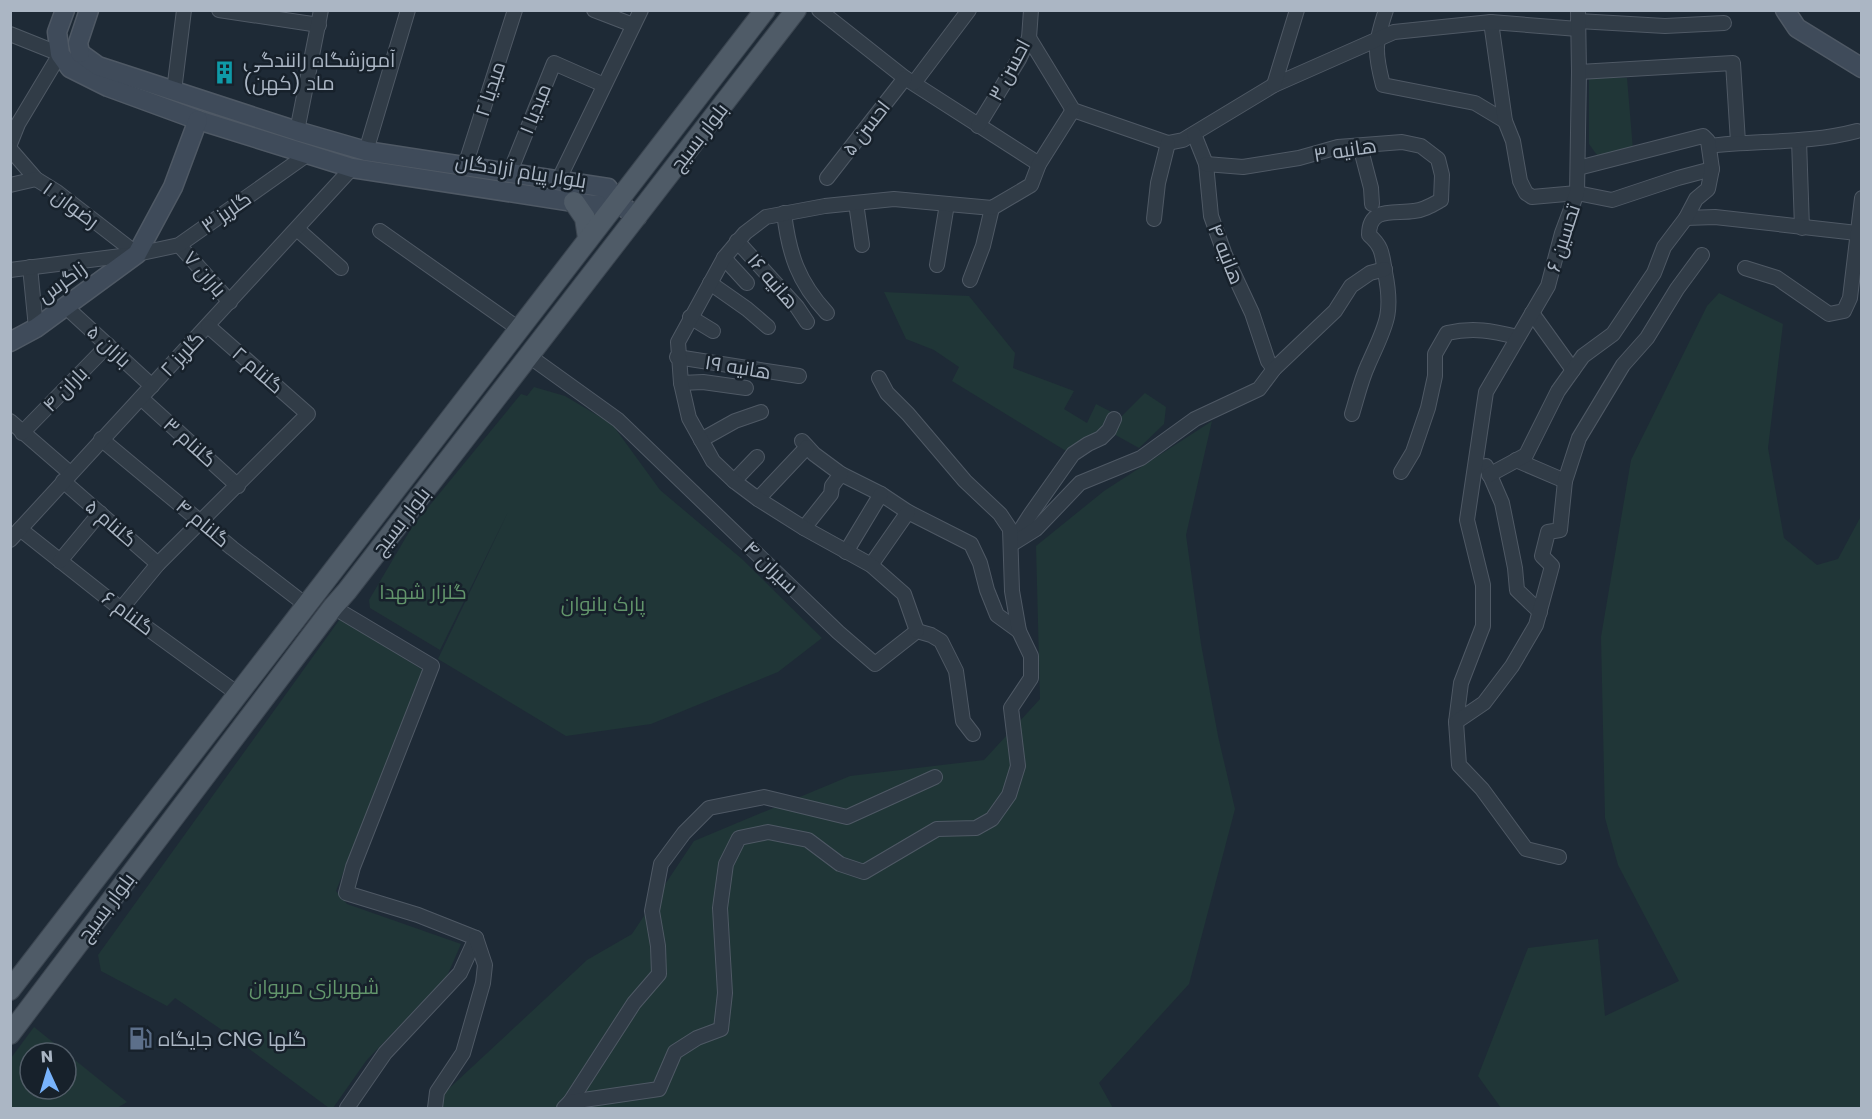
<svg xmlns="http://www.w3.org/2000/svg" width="1872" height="1119" font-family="Poppins,Cairo,sans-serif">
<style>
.green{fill:#203637;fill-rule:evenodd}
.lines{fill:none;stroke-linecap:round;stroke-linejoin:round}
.street-casing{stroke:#4f5965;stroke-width:16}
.secondary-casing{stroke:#4f5965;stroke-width:21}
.primary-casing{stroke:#3b4550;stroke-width:22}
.street{stroke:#313c47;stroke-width:14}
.secondary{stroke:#3f4b5a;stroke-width:18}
.primary{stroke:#4f5b67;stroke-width:20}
.labels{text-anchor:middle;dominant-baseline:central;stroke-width:5;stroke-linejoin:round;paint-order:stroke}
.poi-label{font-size:20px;fill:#abb6c4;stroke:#17212b;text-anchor:start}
.street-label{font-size:20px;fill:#abb6c4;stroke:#17212b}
.park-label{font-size:20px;fill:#62956b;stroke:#17212b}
</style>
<rect width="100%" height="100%" fill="#1e2a36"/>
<g class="green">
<polygon points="1589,77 1627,78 1633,150 1597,155 1589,144"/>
<polygon points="884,292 969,296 1015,353 1013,368 1074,391 1064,409 1087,423 1096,404 1121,417 1145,393 1166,407 1164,424 1139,448 1103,428 1066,451 952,381 959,367 934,350 906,339"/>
<polygon points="1719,293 1783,324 1768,448 1784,538 1817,565 1838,559 1861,516 1861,1108 1501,1108 1478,1076 1528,948 1598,939 1605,1016 1679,981 1618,865 1605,818 1601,637 1631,460 1707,306"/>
<polygon points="534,387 565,396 612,424 660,490 742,559 822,638 778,672 651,724 566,736 438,659 508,512 440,650 370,608 369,600 412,527 521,394 527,396"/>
<polygon points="1212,421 1186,535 1201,644 1218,736 1235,809 1189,984 1099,1083 1113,1108 428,1108 587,960 632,934 694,841 850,776 984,760 1040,699 1036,546 1104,491"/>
<polygon points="340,619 423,670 336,891 347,904 461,944 447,976 366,1061 333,1108 329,1108 244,1045 175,998 167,1006 101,971 98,955"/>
<path d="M34,1027L127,1102L117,1108H11V1058ZM30,1053H66V1089H30Z"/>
</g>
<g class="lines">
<defs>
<g id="street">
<polyline points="219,10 319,25"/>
<polyline points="594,10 633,25"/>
<polyline points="819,10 905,78 1039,164"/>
<path d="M1386,10C1375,43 1374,51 1383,85L1475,103L1505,121"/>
<polyline points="1578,21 1665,26 1724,23"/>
<polyline points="1491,22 1505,121 1513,141 1520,181 1526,193 1532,197 1577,193 1612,200 1678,178 1712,169"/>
<polyline points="10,34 60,54 18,124 10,144"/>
<polyline points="1029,38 1073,110 1168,143 1183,140 1274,85 1394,32 1491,22 1578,29"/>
<polyline points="1579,72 1733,63 1738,142"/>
<polyline points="914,83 969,10"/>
<polyline points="1274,85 1297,10"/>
<polyline points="174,91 184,10"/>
<polyline points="978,126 1019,59 1029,38 1031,10"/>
<polyline points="297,131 321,10"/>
<polyline points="1194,134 1206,164 1211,216 1225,255 1252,313 1268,361 1274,369"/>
<polyline points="1799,140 1802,228"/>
<polyline points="1360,146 1371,188 1372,204"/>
<path d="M1709,146C1758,140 1808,144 1857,131"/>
<polyline points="10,149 36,179 57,192 137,254"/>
<polyline points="366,151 408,10"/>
<path d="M1206,164L1243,167L1299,158L1338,147L1402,142L1421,146L1438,159L1442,175L1441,200C1432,205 1424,210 1414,211C1394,214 1369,206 1369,235C1383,247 1382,255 1385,272C1394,316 1385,326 1368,365C1361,380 1357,398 1352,414"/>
<polyline points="465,166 515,10"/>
<polyline points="510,172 554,63 604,85"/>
<polyline points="827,178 905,78"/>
<polyline points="559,179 641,10"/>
<polyline points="10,185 36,179"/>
<polyline points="856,203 862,245"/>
<path d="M784,213C789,254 798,282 827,313"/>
<polyline points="1686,218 1715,217 1857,233"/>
<polyline points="1154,219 1158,183 1168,143"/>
<polyline points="297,229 341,268"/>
<polyline points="380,231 519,329"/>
<polyline points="737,241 797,307 807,322"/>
<polyline points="179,245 230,302"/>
<polyline points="724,258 747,283"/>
<polyline points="937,265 947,204"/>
<polyline points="30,267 36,328"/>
<polyline points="1745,268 1777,278 1829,314 1844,311 1850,298 1862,198"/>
<polyline points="10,270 137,254 179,245 308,154"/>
<polyline points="970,280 983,246 992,208"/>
<polyline points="710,283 747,309 768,327"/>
<polyline points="66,307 152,386"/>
<polyline points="1532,313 1573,370"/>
<polyline points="690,317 713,331"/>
<polyline points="529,356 618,420 838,632 875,664 917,631 931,635 941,641 956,671 963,721 973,734"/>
<polyline points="677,357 799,376"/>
<polyline points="681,383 703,382 746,388"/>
<polyline points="141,398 238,486"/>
<polyline points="10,421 70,473"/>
<polyline points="22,433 108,345"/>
<polyline points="101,439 232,548 306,605"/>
<polyline points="701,440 735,421 761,412"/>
<polyline points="802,441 814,454 841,474 881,494 908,512 971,544 980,563 987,590 997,615 1019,631"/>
<polyline points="1516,460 1565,481"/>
<polyline points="1486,466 1502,503 1515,568 1517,590 1540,612"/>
<path d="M1401,472L1413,452L1428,408L1435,376V354L1447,333C1474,327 1492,331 1518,337"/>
<polyline points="1489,475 1526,455 1558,391 1583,356 1613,334 1654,273 1664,247 1686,218 1696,199 1708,189 1712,169 1708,141 1703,136 1578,168"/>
<polyline points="63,481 158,564"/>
<polyline points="734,481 757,457"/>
<polyline points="758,499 807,447"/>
<polyline points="804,528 831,494 832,486 841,474"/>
<polyline points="20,529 121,609 238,694"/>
<polyline points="10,540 352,168"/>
<polyline points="1014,540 1030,515 1073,454 1088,444 1101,438 1109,430 1114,419"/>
<polyline points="1012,544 1036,529 1080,483 1141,458 1195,419 1259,389 1274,369 1335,311 1351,286 1370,273 1385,269"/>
<polyline points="846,552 881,494"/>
<polyline points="60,561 100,513"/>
<polyline points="871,565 908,512"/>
<polyline points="333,607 432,666 353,867 346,893 418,915 476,938 460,973 385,1053 347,1108"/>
<polyline points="121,609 158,564 308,414 208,326"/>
<polyline points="917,631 904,594 871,565 804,528 758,499 734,481 713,461 689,418 681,383 678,342 724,258 745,233 766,217 825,206 894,199 992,208 1031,185 1039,164 1073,110"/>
<polyline points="1456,722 1461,683 1483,626 1483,585 1467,520 1486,392 1548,286 1562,233 1577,193 1579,72 1578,10"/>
<polyline points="1559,857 1526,849 1482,789 1459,765 1456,722 1484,703 1512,666 1536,625 1552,566 1542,556 1548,532 1560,530 1565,481 1579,438 1623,365 1647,338 1677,289 1702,255"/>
<polyline points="570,1102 634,1003 659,974 658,946 652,911 661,864 684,833 709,808 764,797 847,817 935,777"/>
<polyline points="435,1108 437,1092 463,1053 483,983 485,965 476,938"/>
<polyline points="564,1108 570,1102 659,1089 675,1052 697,1038 721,1029 725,993 720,908 726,864 739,838 768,832 808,840 840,864 864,872 937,829 976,828 992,819 1009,795 1018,766 1011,708 1031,678 1031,656 1019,631 1012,591 1010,529 1000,514 965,481 908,414 887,393 879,378"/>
</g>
<g id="secondary">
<polyline points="65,10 57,32 60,54 70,68 108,87 198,120 352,168 593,205 617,202"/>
<polyline points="1785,10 1797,28 1862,68"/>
<polyline points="80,53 98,66 297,131 366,151 608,188 617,202 637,217"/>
<polyline points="80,53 78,43 89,10"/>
<polyline points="10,342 36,328 137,254 173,187 198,120"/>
</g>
<g id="primary">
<polyline points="574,202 585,218 588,238"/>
<polyline points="10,990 765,10"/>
<polyline points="10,1034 333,607 347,591 796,10"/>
</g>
</defs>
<use href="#street" class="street-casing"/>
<use href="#secondary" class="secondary-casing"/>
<use href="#primary" class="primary-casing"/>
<use href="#street" class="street"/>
<use href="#secondary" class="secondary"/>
<use href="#primary" class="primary"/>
</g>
<defs>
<symbol id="building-bare" viewBox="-9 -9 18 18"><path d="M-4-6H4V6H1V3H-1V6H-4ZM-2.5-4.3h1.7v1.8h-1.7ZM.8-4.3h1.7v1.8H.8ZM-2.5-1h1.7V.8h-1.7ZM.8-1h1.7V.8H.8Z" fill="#0f9aa8" stroke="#17212b" stroke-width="2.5" paint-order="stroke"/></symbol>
<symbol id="fuel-bare" viewBox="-9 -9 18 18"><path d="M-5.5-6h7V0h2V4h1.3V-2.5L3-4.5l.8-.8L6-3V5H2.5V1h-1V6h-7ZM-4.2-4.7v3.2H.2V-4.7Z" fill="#5c6f8a" stroke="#17212b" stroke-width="2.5" paint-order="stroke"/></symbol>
</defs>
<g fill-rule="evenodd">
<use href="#building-bare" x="208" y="56" width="33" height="33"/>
<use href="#fuel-bare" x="124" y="1022" width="33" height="33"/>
</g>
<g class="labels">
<g class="poi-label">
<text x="243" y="60">آموزشگاه رانندگی<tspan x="243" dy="23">ماد (کهن)</tspan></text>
<text x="158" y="1039">جایگاه CNG گلها</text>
</g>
<g class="street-label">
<text transform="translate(1009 70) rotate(-62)">احسن ۳</text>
<text transform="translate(490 89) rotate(-72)">میدیا ۲</text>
<text transform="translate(535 109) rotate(-68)">میدیا ۱</text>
<text transform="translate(866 128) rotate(-52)">احسن ۵</text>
<text transform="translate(699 137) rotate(-52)">بلوار بسیج</text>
<text transform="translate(1345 150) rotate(-9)">هانیه ۳</text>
<text transform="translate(521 171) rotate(9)">بلوار پیام آزادگان</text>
<text transform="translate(71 205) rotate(36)">رضوان ۱</text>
<text transform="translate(226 212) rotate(-35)">گلریز ۳</text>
<text transform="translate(1563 238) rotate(-72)">تحسین ۶</text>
<text transform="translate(1226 254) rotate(68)">هانیه ۴</text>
<text transform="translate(205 274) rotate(49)">باران ۷</text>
<text transform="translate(773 281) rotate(49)">هانیه ۱۶</text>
<text transform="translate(62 282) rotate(-36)">زاگرس</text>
<text transform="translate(109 346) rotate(43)">باران ۵</text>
<text transform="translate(182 354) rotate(-47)">گلریز ۲</text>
<text transform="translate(738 367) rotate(9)">هانیه ۱۹</text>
<text transform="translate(258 370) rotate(41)">گلنام ۲</text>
<text transform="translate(65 389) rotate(-46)">باران ۴</text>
<text transform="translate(190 442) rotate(42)">گلنام ۳</text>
<text transform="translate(401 521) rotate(-52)">بلوار بسیج</text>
<text transform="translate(111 523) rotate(41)">گلنام ۵</text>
<text transform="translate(203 523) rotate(40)">گلنام ۴</text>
<text transform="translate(771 567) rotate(44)">سیران ۴</text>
<text transform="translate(128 613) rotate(37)">گلنام ۶</text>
<text transform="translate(106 907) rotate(-53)">بلوار بسیج</text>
</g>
<g class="park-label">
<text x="423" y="592">گلزار شهدا</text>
<text x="603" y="604">پارک بانوان</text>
<text x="314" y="987">شهربازی مریوان</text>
</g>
</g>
<rect width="1872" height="1119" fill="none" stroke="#abb6c4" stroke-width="24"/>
<g transform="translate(48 1071) rotate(356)"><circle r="28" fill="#17212b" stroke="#525d68" stroke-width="1.5"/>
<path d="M0-4.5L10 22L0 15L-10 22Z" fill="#78b3fc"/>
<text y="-9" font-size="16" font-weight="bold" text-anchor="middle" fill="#abb6c4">N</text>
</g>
</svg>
